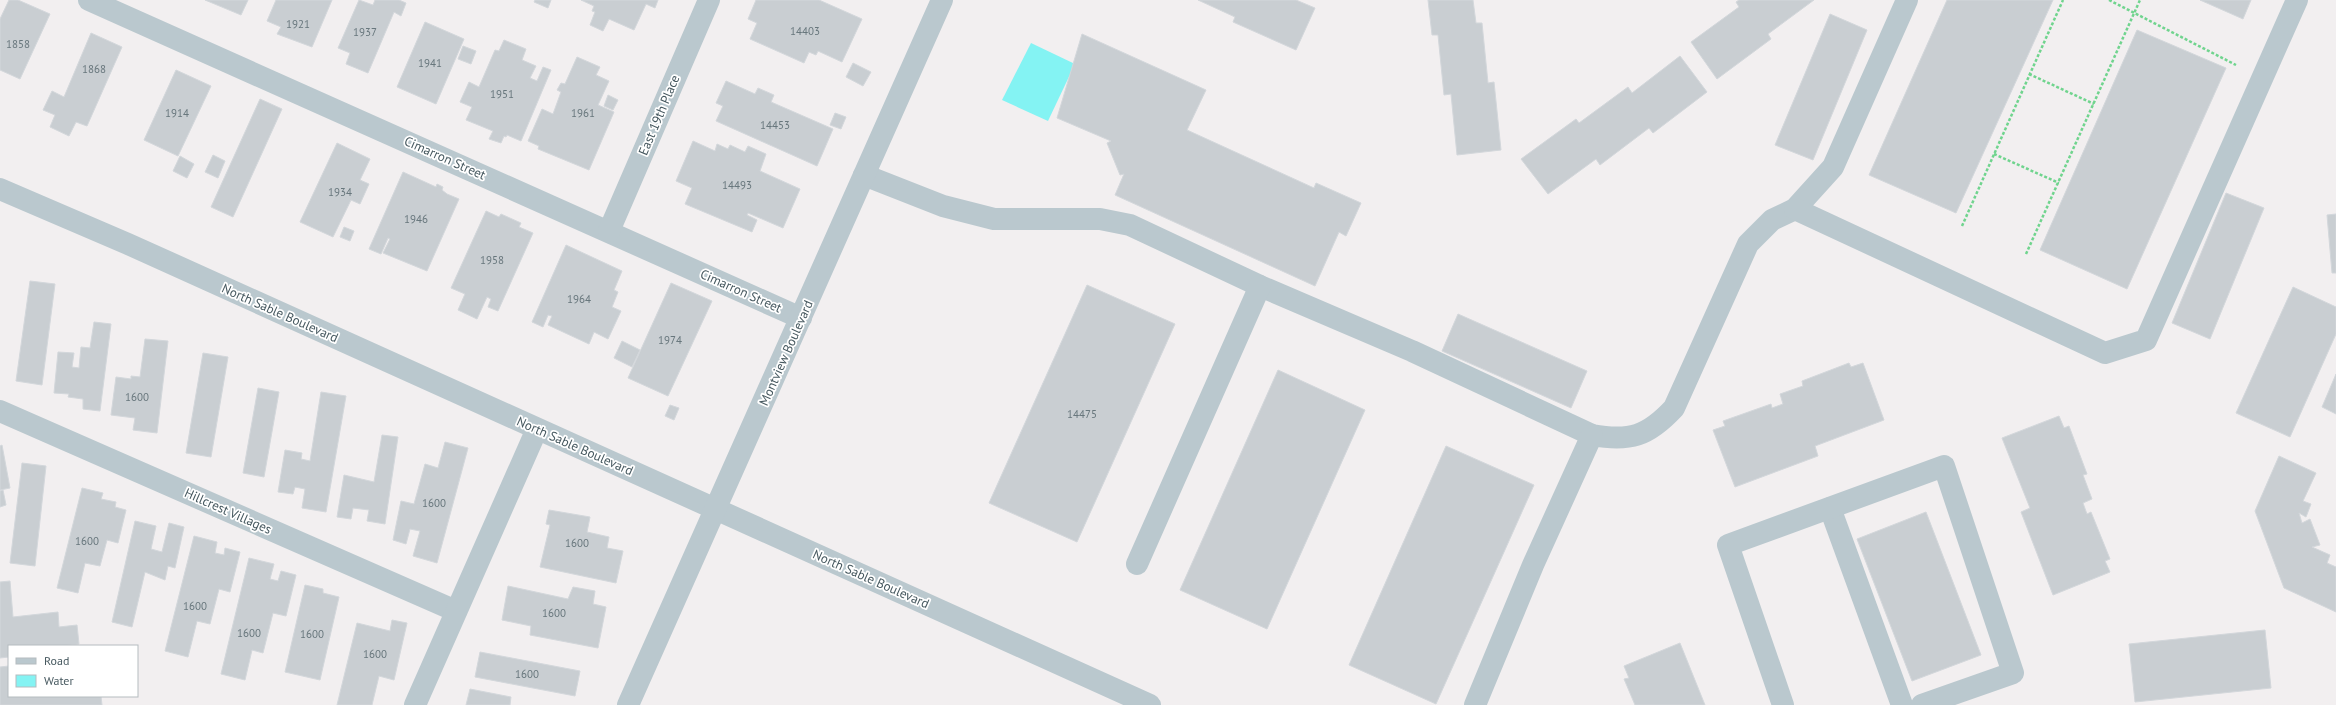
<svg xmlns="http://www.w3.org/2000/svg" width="2336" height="705" font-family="'PT Sans',sans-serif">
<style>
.water{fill:#84f3f3}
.building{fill:#c9ced2;stroke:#d3d7db}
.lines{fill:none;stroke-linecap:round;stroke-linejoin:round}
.path{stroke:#70d48e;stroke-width:2.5;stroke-dasharray:3 2;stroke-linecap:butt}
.minor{stroke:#bac8ce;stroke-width:22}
.labels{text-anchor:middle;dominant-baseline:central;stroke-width:3.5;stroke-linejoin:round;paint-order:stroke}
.number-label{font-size:11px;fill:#67767c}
.street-label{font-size:13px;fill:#46585f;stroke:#fff}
</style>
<rect width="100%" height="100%" fill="#f2eff0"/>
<polygon class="water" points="1031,43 1075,64 1048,121 1002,100"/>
<g class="building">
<polygon points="9,0 18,0 50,14 20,79 0,70 0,19"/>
<polygon points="205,0 248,0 241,15"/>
<polygon points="276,0 332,0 312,47 277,34 281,27 267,21"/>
<polygon points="359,0 373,5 375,0 399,0 406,3 401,16 394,12 368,73 346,64 350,53 338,48"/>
<polygon points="535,0 551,0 548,8 534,2"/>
<polygon points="581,0 658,0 655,8 646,4 634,30 609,19 603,31 590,25 595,12 592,11 594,6"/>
<polygon points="756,0 819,0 862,19 842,62 818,51 816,55 809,52 804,63 750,39 757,23 748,19"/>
<polygon points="1198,0 1296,0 1315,8 1296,50 1233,22 1235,17"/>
<polygon points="1428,0 1473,0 1476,23 1482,23 1488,83 1494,82 1501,150 1457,155 1451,94 1444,95 1438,35 1432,35"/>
<polygon points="1739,0 1814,0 1768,34 1771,39 1717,79 1691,42 1739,7 1736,2"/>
<polygon points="1947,0 2053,0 1956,213 1869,175"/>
<polygon points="2200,0 2251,0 2243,19"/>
<polygon points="1830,14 1867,30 1813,160 1775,145"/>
<polygon points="425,22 464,39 436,104 397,87"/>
<polygon points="2137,30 2226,68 2127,289 2040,250"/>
<polygon points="91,33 122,47 87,126 76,122 69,136 50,127 55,115 43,110 52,91 64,97"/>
<polygon points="1082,34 1206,90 1187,130 1314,188 1316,183 1361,203 1346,236 1339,232 1315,286 1115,195 1124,174 1120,175 1107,143 1111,141 1057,118"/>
<polygon points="504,40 526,49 522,60 536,66 530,78 537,81 543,67 551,70 521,141 507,135 506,137 504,136 501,143 489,139 493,131 466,120 472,107 460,102 469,82 479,87 495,50 499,51"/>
<polygon points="463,46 476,51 471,64 458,59"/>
<polygon points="1680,56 1707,92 1653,133 1649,128 1600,165 1596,159 1548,194 1521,159 1576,119 1579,123 1628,87 1632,93"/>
<polygon points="577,57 600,67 596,75 609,81 598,105 614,112 589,170 538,149 539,146 528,141 542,109 553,114 561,92 557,90 561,83 565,84"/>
<polygon points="853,63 871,72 863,86 846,77"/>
<polygon points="176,70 211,86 178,156 144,140"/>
<polygon points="726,81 755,94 758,88 774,95 771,102 833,129 817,166 716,121 723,106 716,103"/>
<polygon points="608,95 618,100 613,110 604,106"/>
<polygon points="260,99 282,109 233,217 211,207"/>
<polygon points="835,113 846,117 841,129 830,125"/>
<polygon points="693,141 715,151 717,144 728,149 730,145 745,152 748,146 766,154 760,171 800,189 783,228 748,213 747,215 757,220 752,232 685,204 692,188 676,181"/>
<polygon points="337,143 370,159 360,180 369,184 360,204 351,200 333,237 300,222"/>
<polygon points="213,155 225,161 218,178 205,172"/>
<polygon points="180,156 194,164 187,178 173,171"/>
<polygon points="403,172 436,187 437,184 443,187 442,190 447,194 459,199 427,271 383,253 390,239 388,238 381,254 369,249"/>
<polygon points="2226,193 2264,208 2210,339 2172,323"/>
<polygon points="486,211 499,217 501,214 521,223 519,227 533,233 498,311 488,307 491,299 487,297 477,319 458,310 465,294 451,288"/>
<polygon points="2336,214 2336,273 2332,273 2327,215"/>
<polygon points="344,227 354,231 350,241 340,237"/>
<polygon points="566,245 622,271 614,290 618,292 612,307 621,311 608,339 594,332 589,344 548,325 552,316 548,315 543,327 532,322"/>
<polygon points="30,281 55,284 42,385 16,381"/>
<polygon points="671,283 712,301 668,396 628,378"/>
<polygon points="1087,285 1175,324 1077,542 989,503"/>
<polygon points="2293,287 2336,307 2336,334 2290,437 2236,413"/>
<polygon points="1458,314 1587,371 1571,408 1442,351"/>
<polygon points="94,322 111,324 100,411 83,409 83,399 68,397 69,394 54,393 58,352 74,353 72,367 79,368 81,347 90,348"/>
<polygon points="145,339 168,341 157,433 133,430 135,418 111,415 116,377 131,379 131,376 140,377"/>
<polygon points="622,341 640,350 632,367 614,358"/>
<polygon points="203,353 228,357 211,457 186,453"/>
<polygon points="1849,363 1851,367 1863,363 1884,420 1815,446 1818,456 1735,487 1713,430 1725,426 1723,421 1771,404 1772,408 1783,404 1780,394 1803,386 1802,381"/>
<polygon points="1278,370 1365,410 1267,629 1180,590"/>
<polygon points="2336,374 2336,414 2322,407"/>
<polygon points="258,388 279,392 264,477 243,473"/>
<polygon points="321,392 346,396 326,512 302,508 305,489 295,487 293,494 278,492 285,450 302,453 301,459 310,461"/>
<polygon points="670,405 679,408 674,420 665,416"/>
<polygon points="2059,416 2064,428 2069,426 2087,474 2083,475 2092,499 2083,503 2087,514 2091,512 2110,559 2105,561 2110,572 2053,595 2021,512 2030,508 2002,438"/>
<polygon points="382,435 398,437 385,524 367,521 369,510 353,508 351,519 337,517 344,475 374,482"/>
<polygon points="445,442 468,448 437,563 413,556 420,531 410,529 406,544 393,540 401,501 414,504 425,464 438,468"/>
<polygon points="2,445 10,488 0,490 0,446"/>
<polygon points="1446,446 1534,485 1436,704 1349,665"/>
<polygon points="2279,456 2316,473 2303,501 2311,504 2306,517 2299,513 2302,523 2310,519 2320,545 2312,547 2330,555 2327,563 2336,567 2336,612 2284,588 2255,511"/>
<polygon points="22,463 46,466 35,566 10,563"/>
<polygon points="82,488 103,493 101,499 116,502 115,507 126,510 118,543 107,540 100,566 85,563 78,593 57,588"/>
<polygon points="3,490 6,505 0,507 0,491"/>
<polygon points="549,510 590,517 587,532 609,537 607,548 623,551 616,583 540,567 550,525 546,524"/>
<polygon points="1926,512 1981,655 1912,681 1857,539"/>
<polygon points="135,521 156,526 151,549 162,552 169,523 184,527 175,568 168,566 165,580 145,572 132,627 112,622"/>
<polygon points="194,536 217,542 215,553 224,555 225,548 240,552 230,592 219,589 210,624 197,621 188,657 165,651"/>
<polygon points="249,558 274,564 270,579 278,581 281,571 296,575 286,616 273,613 263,653 252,650 245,680 221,674"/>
<polygon points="10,581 13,617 58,612 59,627 77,625 79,644 62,646 9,646 9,657 0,658 0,582"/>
<polygon points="305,585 323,589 323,593 339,597 320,680 285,672"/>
<polygon points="508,586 568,599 573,587 595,591 593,604 606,607 598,648 530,635 531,626 502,620"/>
<polygon points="392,620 407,623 394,680 379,676 372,705 337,705 357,623 390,631"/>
<polygon points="2265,630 2271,688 2135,702 2129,644"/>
<polygon points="1680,643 1705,705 1635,705 1624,679 1629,678 1624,666"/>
<polygon points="480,652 580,671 575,696 475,677"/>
<polygon points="9,666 9,696 101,696 102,705 0,705 0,667"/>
<polygon points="470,689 511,697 510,705 466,705"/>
</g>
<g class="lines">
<g class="path">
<polyline points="2109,0 2236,65"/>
<polyline points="2029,74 2094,104"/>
<polyline points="1994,154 2059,183"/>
<polyline points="1962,226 2063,0"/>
<polyline points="2026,254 2140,0"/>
</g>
<g class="minor">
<polyline points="89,0 801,318"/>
<path d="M864,175L943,206L994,219H1100L1130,225L1260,286L1412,351L1592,435C1630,442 1648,436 1674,408L1748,244L1772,220L1795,209L1833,167L1907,0"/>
<polyline points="0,189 128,244 1150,705"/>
<polyline points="1795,209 2105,353 2146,340 2297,0"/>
<polyline points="609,231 709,0"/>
<polyline points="0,411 456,611"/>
<polyline points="1830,508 1902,705"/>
<polyline points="1137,564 1260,286"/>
<polyline points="415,705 537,429"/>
<polyline points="628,705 942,0"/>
<polyline points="1475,705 1533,565 1592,435"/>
<polyline points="1783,705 1728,545 1944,466 2013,673 1922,705"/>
</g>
</g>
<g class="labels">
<g class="number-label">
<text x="298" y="24">1921</text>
<text x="805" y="31">14403</text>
<text x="365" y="32">1937</text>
<text x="18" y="44">1858</text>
<text x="430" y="63">1941</text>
<text x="94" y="69">1868</text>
<text x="502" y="94">1951</text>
<text x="177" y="113">1914</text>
<text x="583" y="113">1961</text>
<text x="775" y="125">14453</text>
<text x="737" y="185">14493</text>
<text x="340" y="192">1934</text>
<text x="416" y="219">1946</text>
<text x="492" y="260">1958</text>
<text x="579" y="299">1964</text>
<text x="670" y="340">1974</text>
<text x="137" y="397">1600</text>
<text x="1082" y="414">14475</text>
<text x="434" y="503">1600</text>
<text x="87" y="541">1600</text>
<text x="577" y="543">1600</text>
<text x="195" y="606">1600</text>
<text x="554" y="613">1600</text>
<text x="249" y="633">1600</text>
<text x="312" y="634">1600</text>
<text x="375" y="654">1600</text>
<text x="527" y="674">1600</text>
</g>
<g class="street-label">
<text transform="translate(659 115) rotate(-67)">East 19th Place</text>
<text transform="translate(445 158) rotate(24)">Cimarron Street</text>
<text transform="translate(741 291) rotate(24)">Cimarron Street</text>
<text transform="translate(280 313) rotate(24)">North Sable Boulevard</text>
<text transform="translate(786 353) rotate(-66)">Montview Boulevard</text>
<text transform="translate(575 446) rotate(24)">North Sable Boulevard</text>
<text transform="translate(228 511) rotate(24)">Hillcrest Villages</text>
<text transform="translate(871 579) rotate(24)">North Sable Boulevard</text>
</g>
</g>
<rect x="8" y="645" width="130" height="52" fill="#ffffff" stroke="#b5bcbf"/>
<rect x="16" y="658" width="20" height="6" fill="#bac8ce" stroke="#b5bcbf"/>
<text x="44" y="665" font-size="12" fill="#46585f">Road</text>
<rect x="16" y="675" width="20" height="12" fill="#84f3f3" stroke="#b5bcbf"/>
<text x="44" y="685" font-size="12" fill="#46585f">Water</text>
</svg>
